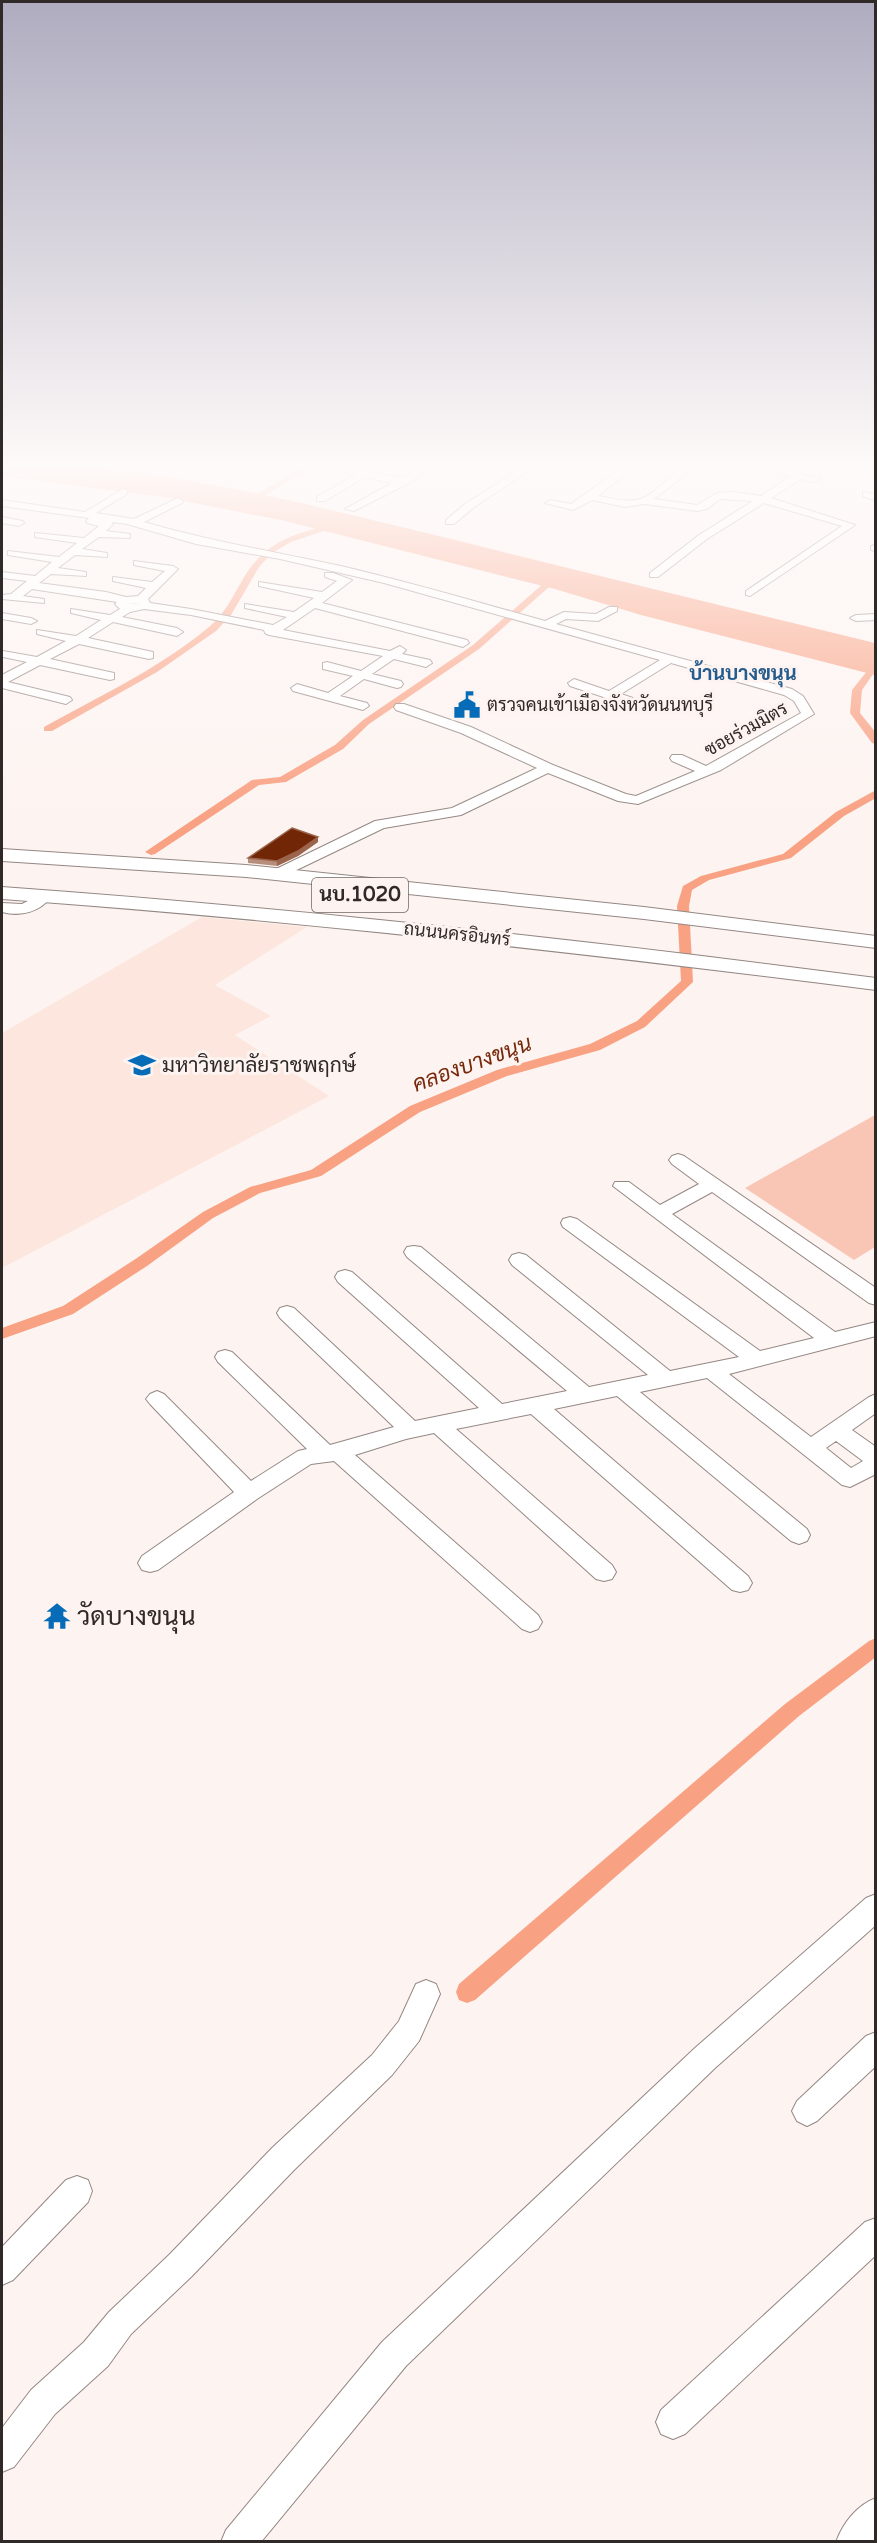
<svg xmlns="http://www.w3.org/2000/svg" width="877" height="2543" font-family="'Varela Round',Sarabun,sans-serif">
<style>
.built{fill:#fce6de}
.green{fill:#f9c6b5}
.water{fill:#f9a183}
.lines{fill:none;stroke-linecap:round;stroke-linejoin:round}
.canal{fill:#f9a183;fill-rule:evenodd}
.minor-casing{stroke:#948783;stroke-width:2}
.major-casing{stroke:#948783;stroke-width:2}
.minor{fill:#fff;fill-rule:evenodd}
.major{fill:#fff;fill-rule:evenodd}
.wall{fill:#b78d7c}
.shaded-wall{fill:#9b644c}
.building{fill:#712606;stroke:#9b644c;stroke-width:1.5}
.labels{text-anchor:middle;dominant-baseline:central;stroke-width:6;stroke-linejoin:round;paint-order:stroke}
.far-poi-label{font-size:18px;fill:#2f2a28;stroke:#fdf4f1;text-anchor:start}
.far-street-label{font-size:18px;fill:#2f2a28;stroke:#fdf4f1}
.far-quarter-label{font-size:20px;font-weight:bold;fill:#255b8d;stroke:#fdf4f1}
.shield{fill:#fdf4f1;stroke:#6d6764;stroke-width:1.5}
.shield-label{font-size:20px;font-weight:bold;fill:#2f2a28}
.poi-label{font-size:21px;fill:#2f2a28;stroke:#fdf4f1;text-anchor:start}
.water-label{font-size:22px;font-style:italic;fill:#76290a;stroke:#fdf4f1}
.near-poi-label{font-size:26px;fill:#2f2a28;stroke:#fdf4f1;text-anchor:start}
</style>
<rect width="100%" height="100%" fill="#fdf4f1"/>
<polygon class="built" points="202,917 307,927 215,985 271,1016 235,1035 329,1096 2,1268 2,1033"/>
<polygon class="green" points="875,1115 875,1247 854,1260 745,1188"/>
<path class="water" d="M2,463C152,463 298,502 443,537C587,573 731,608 875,643V675L641,615L555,589L281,520L163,497L2,476Z"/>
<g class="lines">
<g class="canal">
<polygon points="309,463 318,463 253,503 246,501"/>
<path d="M338,522L345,524L291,542L272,553L259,567L231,615L216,631L157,672L52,731H44V727C100,696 160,668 209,627C225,614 233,596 243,579C267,538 297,534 338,522Z"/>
<polygon points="551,577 558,579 479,649 369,724 343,749 286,782 259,785 155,854 151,855 145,852 252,780 280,777 335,745 363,720 473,645"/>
<polygon points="876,660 876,670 862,690 860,713 876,733 876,744 872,743 850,713 852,690"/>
<polygon points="876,790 876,798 844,816 791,858 709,880 692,890 689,906 693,982 645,1027 600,1050 507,1076 420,1112 321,1176 260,1193 213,1218 147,1266 73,1314 2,1339 2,1328 63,1306 137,1258 203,1212 250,1187 311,1170 410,1106 497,1070 590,1044 637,1021 681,981 677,906 683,886 701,876 783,854 836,812"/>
<polygon points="876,1638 876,1657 799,1716 475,2000 467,2003 459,2000 456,1992 459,1984 785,1704 869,1641"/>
</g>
<defs>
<g id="minor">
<path d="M175,463H197C192,468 180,468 175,463Z"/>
<polygon points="215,463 227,463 212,472 206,472 206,468"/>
<polygon points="350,463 361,463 355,469 400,478 429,463 441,463 407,484 354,511 345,509 392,483 365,477 325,501 317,501 317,497 355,475 342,470"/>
<polygon points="529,463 540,463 473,508 454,524 446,524 446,520 465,504"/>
<path d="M629,463H640L598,496C612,498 626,503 640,499C662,492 675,462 700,463L654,499L697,505L717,493L734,492L761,496L791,476L756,468V464L759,463L820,479L815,482L801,479L771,498L855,525L750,596L746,595V591L842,526L764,503L707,539L658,577H650V573L699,535L753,501L720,499L707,509L697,511L645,504L625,507L592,500L573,510L545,503L550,500L571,504Z"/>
<polygon points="666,463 677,463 670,467 667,466"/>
<path d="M123,489L127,490V494L96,513L134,519L178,498L183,501L182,503L144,522C209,541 275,552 341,566C409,582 477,602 545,621L564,612L596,614L609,607H617V611L598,621L566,619L556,624L792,689L803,696L814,714L721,770L638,804L618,801L548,773L461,815L384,828L282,877H272L270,874L272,871L375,821L452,808L537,768L461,733L396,710L394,707L396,704H404L471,727L553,765L626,794L636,796L695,771L672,761L670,758L672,755H682L706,766L801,713L794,701L784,695L671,663L621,694L648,703L650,706L644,710L640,709L570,686L568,683L574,679L609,691L660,660L384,583L280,559L196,544L127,524L112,522L113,524L106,531L130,534V538L99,537L82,549L107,553V557L75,555L58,568L86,572V576L51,574L39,583L106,592L126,597L138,596L146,588L113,581V577L152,582L165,571L134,565V561L173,566L178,569L148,599L150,603L191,609L273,625L287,617L245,608V604L294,612L314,598L259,586V582L322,592L337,581L325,577V573H333L352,580L322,603L467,640L469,643L463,647L315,608L283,630L390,651L400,646L406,650L402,654L430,660L432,663L426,667L394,659L372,674L401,681L403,684L401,687L397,688L364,679L340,696L367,703L369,706L363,710L293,691L291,688L297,684L328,693L353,676L323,669V663L327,662L361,671L383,656L269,635L265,633L264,630L191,615L144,609L130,612L122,617L177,628L183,632L177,636L113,622L88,638L153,652V658L149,659L79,644L50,659L114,673V679L110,680L40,665L8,682L70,697L72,700L66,704L2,688V675L27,662L3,657V651L37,657L66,641L37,634V630L76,636L101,620L71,613V609L110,615L120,609L115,604L117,602L32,589L23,596L44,599V603L2,599V595L11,594L27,581L2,578V572L35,576L52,562L8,555V551L59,557L77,543L35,537V533L84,538L99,526L87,523L86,521L89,518L2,506V500L85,512ZM136,603H139L128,604Z"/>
<polygon points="863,492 876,494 876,501 863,496"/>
<polygon points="2,517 23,521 24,523 19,526 2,523"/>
<polygon points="875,545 876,551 871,550 871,546"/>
<polygon points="2,613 31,618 37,621 31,624 2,619"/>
<polygon points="876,614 876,620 856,621 850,618 856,615"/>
<path d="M45,892L52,896C40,912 21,917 2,912V903L22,904Z"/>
<path d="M678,1154L684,1156L876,1288V1305L869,1303L712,1192L672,1214L835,1332L876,1322V1336L729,1374L811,1437L869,1397L876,1394V1413L852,1430L876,1447V1474L850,1487L842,1485L707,1378L640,1392L807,1529L810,1535L807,1541L799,1544L791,1541L617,1396L554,1409L748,1576L752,1583L748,1590L740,1592L732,1590L531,1414L456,1429L612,1565L616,1572L612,1579L604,1581L596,1579L434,1433L406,1439L355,1455L538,1615L542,1622L538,1629L530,1632L522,1629L334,1461L311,1464L257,1499L158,1570L150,1572L142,1570L138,1563L142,1556L234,1492L150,1404L146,1399L150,1394L157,1391L164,1394L251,1481L298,1451L307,1449L218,1362L215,1357L218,1352L225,1350L232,1352L330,1445L394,1427L280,1318L277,1313L280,1308L287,1306L294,1308L415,1421L479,1408L338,1282L335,1277L338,1272L345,1270L352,1272L502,1404L567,1391L407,1257L404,1252L407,1247L414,1246L421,1247L589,1387L648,1375L512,1265L509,1260L512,1255L519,1253L526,1255L670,1371L739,1357L563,1227L561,1223L563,1219L570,1217L577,1219L760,1351L814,1338L613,1186L615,1182H629L660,1205L699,1184L672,1164L669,1160L672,1156ZM836,1441L863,1461L851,1468L826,1448Z"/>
<polygon points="876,1894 876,1925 715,2068 406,2366 261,2542 221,2542 226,2530 382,2342 695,2048 866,1898"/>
<polygon points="426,1980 436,1984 440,1994 419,2041 392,2075 294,2170 192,2276 131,2334 108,2366 55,2414 14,2467 2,2472 2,2428 31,2390 84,2342 109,2312 170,2254 272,2148 372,2055 399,2021 416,1984"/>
<polygon points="876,2032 876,2066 817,2121 807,2126 797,2121 792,2111 797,2101 866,2036"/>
<polygon points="77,2176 88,2180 92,2191 88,2202 13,2280 2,2285 2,2247 66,2180"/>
<polygon points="876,2218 876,2255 685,2434 673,2439 661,2434 656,2422 661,2410 865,2222"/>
<path d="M876,2498V2542H836C843,2523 857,2505 876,2498Z"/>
</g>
<g id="major">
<polygon points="2,849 246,865 644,907 876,936 876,948 644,919 246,877 2,861"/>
<path d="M2,887C294,908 585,940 876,978V990C585,953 294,920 2,899Z"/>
</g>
</defs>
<use href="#minor" class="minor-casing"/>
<use href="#major" class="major-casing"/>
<use href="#minor" class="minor"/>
<use href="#major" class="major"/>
</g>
<polygon class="wall" points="318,842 298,856 277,866 248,863 248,858"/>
<polygon class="shaded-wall" points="318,837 318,842 298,856 277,866 277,861"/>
<polygon class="building" points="292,828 318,837 298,851 277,861 248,858"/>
<linearGradient id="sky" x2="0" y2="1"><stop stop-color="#afacc0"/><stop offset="0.57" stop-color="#fefaf9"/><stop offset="1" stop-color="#fefaf9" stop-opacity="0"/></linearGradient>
<rect width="877" height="819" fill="url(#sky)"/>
<defs>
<symbol id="civic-bare" viewBox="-9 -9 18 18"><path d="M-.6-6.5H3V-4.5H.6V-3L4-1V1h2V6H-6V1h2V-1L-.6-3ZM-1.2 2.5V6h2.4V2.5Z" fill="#076cb8" stroke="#fdf4f1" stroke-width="2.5" paint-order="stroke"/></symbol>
<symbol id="university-bare" viewBox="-9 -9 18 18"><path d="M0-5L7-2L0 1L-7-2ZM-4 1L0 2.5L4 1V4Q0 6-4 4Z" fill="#076cb8" stroke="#fdf4f1" stroke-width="2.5" paint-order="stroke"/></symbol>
<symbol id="temple-bare" viewBox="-9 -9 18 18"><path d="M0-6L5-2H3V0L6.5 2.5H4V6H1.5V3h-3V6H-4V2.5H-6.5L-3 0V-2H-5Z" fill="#076cb8" stroke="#fdf4f1" stroke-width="2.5" paint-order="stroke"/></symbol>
</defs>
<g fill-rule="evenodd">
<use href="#civic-bare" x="448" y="686" width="38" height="38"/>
<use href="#university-bare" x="123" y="1046" width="38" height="38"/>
<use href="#temple-bare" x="38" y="1597" width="38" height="38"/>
</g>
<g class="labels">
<g class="far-poi-label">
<text x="487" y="705">ตรวจคนเข้าเมืองจังหวัดนนทบุรี</text>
</g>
<g class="far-street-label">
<text transform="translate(746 729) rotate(-29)">ซอยร่วมมิตร</text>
<text transform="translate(457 934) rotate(6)">ถนนนครอินทร์</text>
</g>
<g class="far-quarter-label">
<text x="743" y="674">บ้านบางขนุน</text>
</g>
<rect class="shield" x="312" y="878" width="96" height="34" rx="4.5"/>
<g class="shield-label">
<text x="360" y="895">นบ.1020</text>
</g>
<g class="poi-label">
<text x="162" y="1065">มหาวิทยาลัยราชพฤกษ์</text>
</g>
<g class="water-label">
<text transform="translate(472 1064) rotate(-20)">คลองบางขนุน</text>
</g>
<g class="near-poi-label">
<text x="77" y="1616">วัดบางขนุน</text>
</g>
</g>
<rect width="877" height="2543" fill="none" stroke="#2f2a28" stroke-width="6"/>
</svg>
